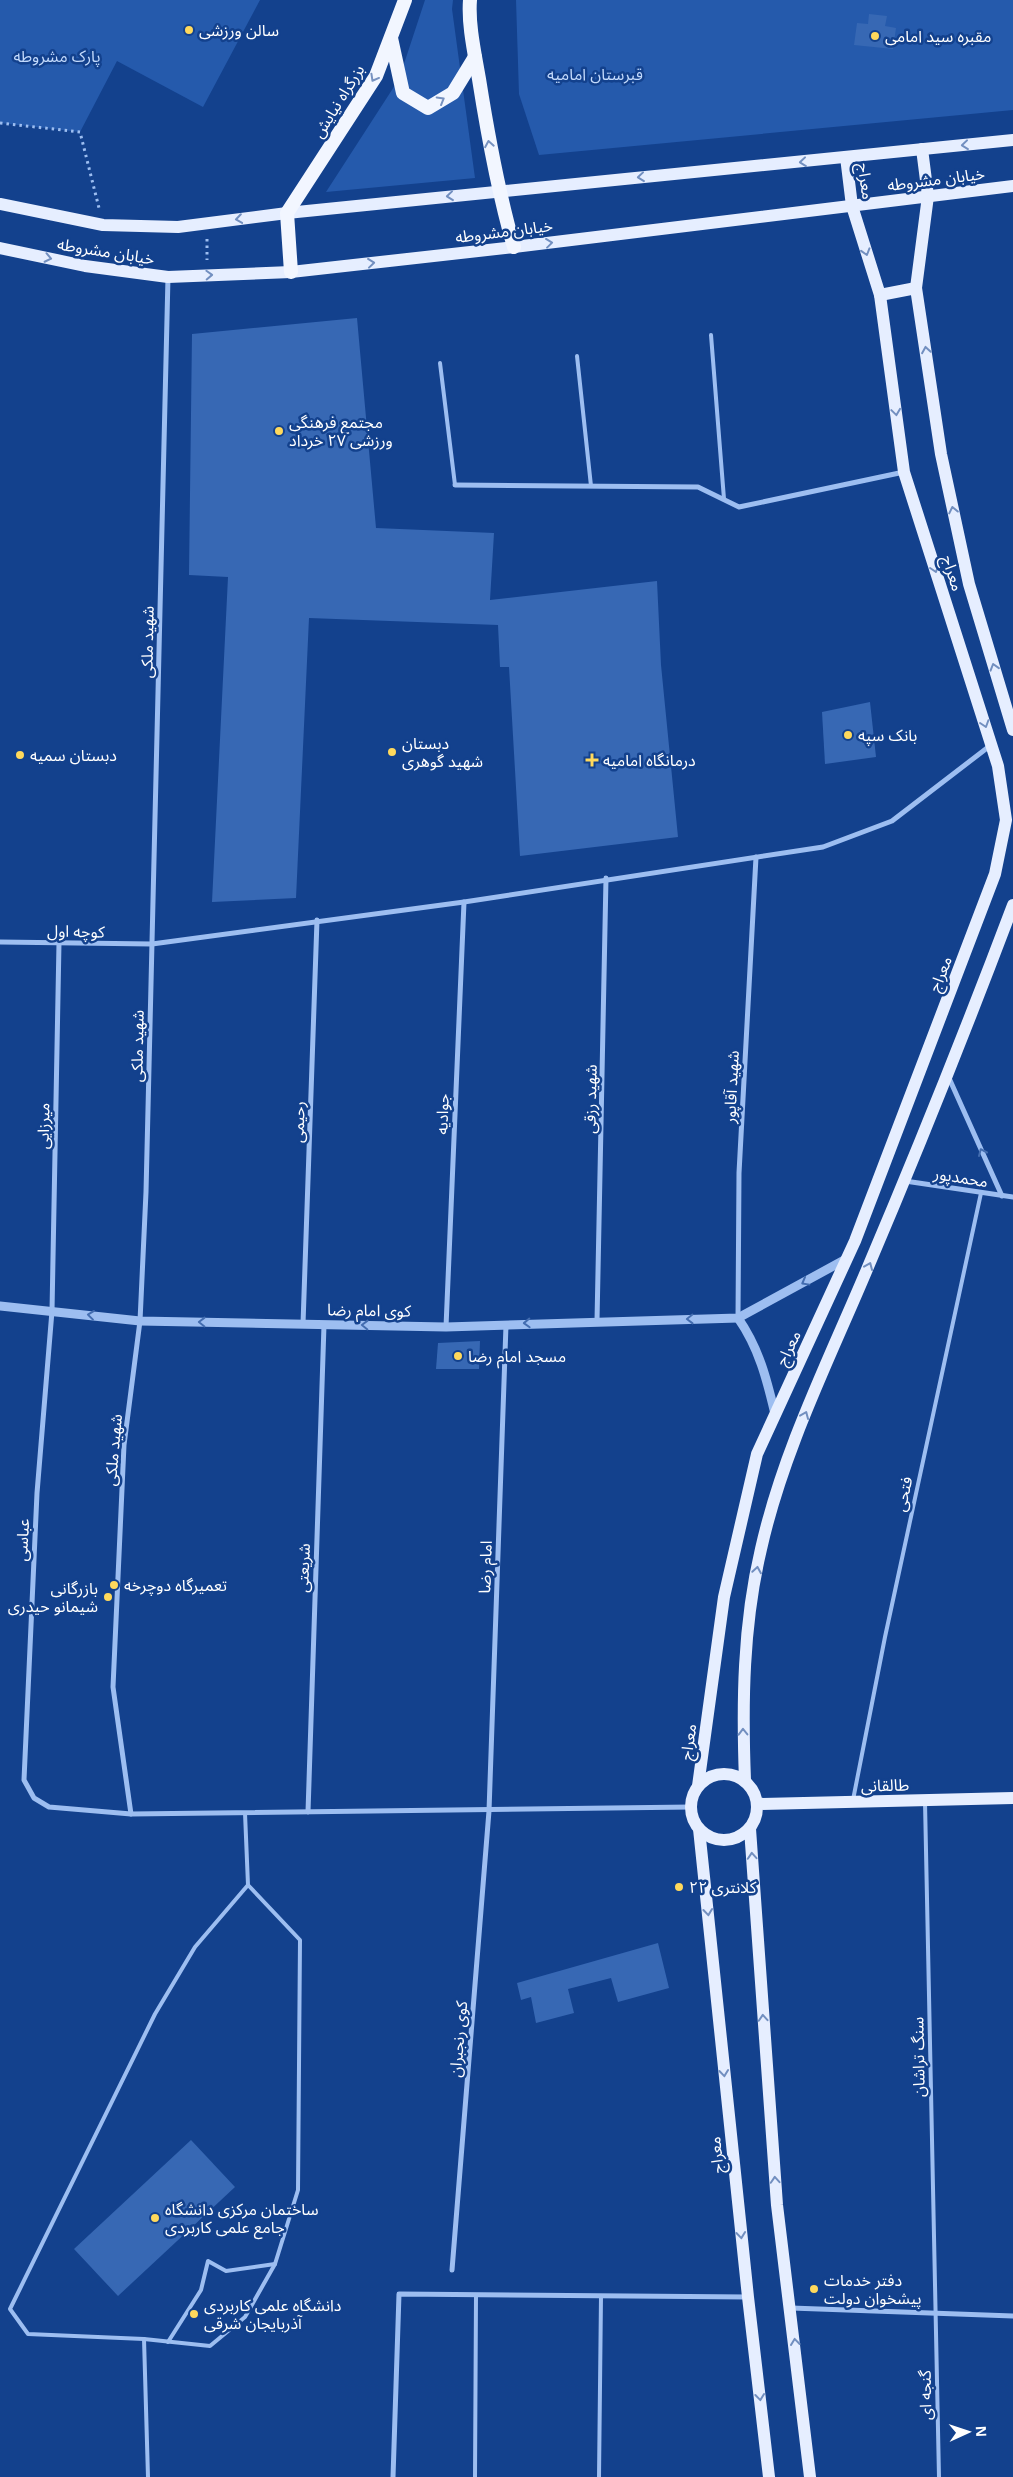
<svg xmlns="http://www.w3.org/2000/svg" width="1013" height="2477" font-family="'Open Sans','Noto Sans Arabic',sans-serif">
<style>
.green{fill:#255aac}
.building{fill:#3768b4}
.lines{fill:none;stroke-linecap:round;stroke-linejoin:round}
.path{stroke:#9dbef1;stroke-width:3;stroke-dasharray:2.5 4;stroke-linecap:butt}
.service{stroke:#9dbef1;stroke-width:4}
.minor{stroke:#9dbef1;stroke-width:5}
.tertiary{stroke:#9dbef1;stroke-width:9}
.primary{stroke:#e6eeff;stroke-width:12}
.trunk{stroke:#f2f6ff;stroke-width:14}
.oneway{stroke:#7792c0}
.oneway2{stroke:#728fc0}
.oneway3{stroke:#436db0}
.poi-dot{fill:#ffd95c;stroke:#13418d;stroke-width:2}
.labels{text-anchor:middle;dominant-baseline:central;stroke-width:5;stroke-linejoin:round;paint-order:stroke}
.poi-label{font-size:16px;fill:#fff;stroke:#13418d;text-anchor:start}
.park-label{font-size:16px;fill:#c3dafc;stroke:#13418d}
.street-label{font-size:16px;fill:#fff;stroke:#13418d}
</style>
<rect width="100%" height="100%" fill="#13418d"/>
<g class="green">
<polygon points="0,0 260,0 203,107 117,61 80,132 0,123"/>
<polygon points="425,0 453,0 452,9 475,178 326,192 399,79"/>
<polygon points="516,0 1013,0 1013,110 539,155 519,94"/>
</g>
<g class="building">
<polygon points="869,14 887,16 885,26 896,28 893,49 854,45 857,23 868,24"/>
<polygon points="357,318 376,528 494,533 490,600 657,581 661,665 678,837 520,856 509,667 500,667 498,625 309,618 296,898 212,902 228,577 189,575 192,334"/>
<polygon points="870,702 876,757 825,764 822,712"/>
<polygon points="480,1341 479,1369 436,1369 438,1343"/>
<polygon points="658,1943 669,1988 618,2002 611,1978 568,1989 574,2013 536,2023 531,1997 521,2000 517,1983"/>
<polygon points="191,2140 235,2187 118,2296 74,2249"/>
</g>
<g class="lines">
<g class="path">
<polyline points="0,123 80,132 99,208"/>
<polyline points="207,239 207,260"/>
</g>
<g class="service">
<polyline points="711,335 724,499"/>
<polyline points="577,356 591,486"/>
<polyline points="440,363 455,485"/>
<polyline points="853,1800 885,1637 981,1193"/>
<polyline points="925,1802 939,2477"/>
<polyline points="245,1813 248,1885 300,1940 298,2190 275,2264 245,2317 210,2346 144,2339 28,2334 10,2309 155,2014 195,1947 248,1885"/>
<polyline points="144,2339 148,2477"/>
<polyline points="168,2342 201,2290 208,2261 226,2271 275,2264"/>
<polyline points="475,2477 476,2295"/>
<polyline points="599,2477 601,2296"/>
</g>
<g class="minor">
<polyline points="455,485 698,487 739,507 904,472"/>
<polyline points="0,942 152,944 464,902 823,847 892,821 991,745"/>
<polyline points="59,943 52,1311 37,1493 24,1780 34,1798 49,1807 131,1814 691,1807"/>
<polyline points="949,1078 1002,1196"/>
<polyline points="905,1181 1013,1197"/>
<polyline points="738,1318 739,1173 756,857"/>
<polyline points="597,1321 606,878"/>
<polyline points="303,1324 317,920"/>
<polyline points="446,1327 464,902"/>
<polyline points="308,1812 324,1325"/>
<polyline points="131,1814 113,1687 124,1445 140,1321 146,1192 168,277"/>
<polyline points="452,2270 489,1811 506,1325"/>
<polyline points="791,2308 1013,2316"/>
<polyline points="393,2477 399,2294 748,2297"/>
</g>
<g class="tertiary">
<polyline points="0,1306 140,1321 446,1327 738,1318 848,1258"/>
<path d="M738,1318C759,1348 767,1380 775,1414"/>
</g>
<g class="primary">
<polyline points="922,149 928,196 916,288 941,454 969,584 1013,730"/>
<polyline points="0,204 103,225 178,227 287,213 1013,140"/>
<polyline points="0,248 85,266 168,277 291,272 514,247 1013,186"/>
<polyline points="880,295 916,288"/>
<circle cx="724" cy="1807" r="33"/>
<path d="M745,1780C742,1703 743,1625 761,1549C783,1451 829,1360 868,1267C919,1147 967,1027 1013,905"/>
<polyline points="698,1786 724,1597 757,1454 855,1241 995,874 1006,820 998,766 904,472 880,295 852,206 846,157"/>
<polyline points="758,1804 1013,1798"/>
<polyline points="699,1829 748,2297 769,2477"/>
<polyline points="750,1829 777,2205 810,2477"/>
</g>
<g class="trunk">
<path d="M470,0C468,25 475,55 479,79C488,136 498,192 514,247"/>
<polyline points="391,38 403,93 428,108 453,93 475,57"/>
<polyline points="291,272 287,213 376,76 405,0"/>
</g>
</g>
<defs><path id="oneway-chevron" d="M-2-3.5L2.5 0L-2 3.5" fill="none" stroke-width="1.6" stroke-linecap="round" stroke-linejoin="round" transform="scale(1.25)"/></defs>
<g class="oneway">
<use href="#oneway-chevron" transform="translate(374 78) rotate(119)"/>
<use href="#oneway-chevron" transform="translate(441 100) rotate(-30)"/>
<use href="#oneway-chevron" transform="translate(489 144) rotate(-100)"/>
</g>
<g class="oneway2">
<use href="#oneway-chevron" transform="translate(965 145) rotate(174)"/>
<use href="#oneway-chevron" transform="translate(803 162) rotate(174)"/>
<use href="#oneway-chevron" transform="translate(641 177) rotate(174)"/>
<use href="#oneway-chevron" transform="translate(450 196) rotate(174)"/>
<use href="#oneway-chevron" transform="translate(239 219) rotate(172)"/>
<use href="#oneway-chevron" transform="translate(549 243) rotate(-7)"/>
<use href="#oneway-chevron" transform="translate(866 252) rotate(73)"/>
<use href="#oneway-chevron" transform="translate(48 258) rotate(12)"/>
<use href="#oneway-chevron" transform="translate(371 263) rotate(-6)"/>
<use href="#oneway-chevron" transform="translate(209 275) rotate(-2)"/>
<use href="#oneway-chevron" transform="translate(926 350) rotate(-99)"/>
<use href="#oneway-chevron" transform="translate(896 412) rotate(82)"/>
<use href="#oneway-chevron" transform="translate(953 510) rotate(-102)"/>
<use href="#oneway-chevron" transform="translate(935 569) rotate(72)"/>
<use href="#oneway-chevron" transform="translate(994 667) rotate(-107)"/>
<use href="#oneway-chevron" transform="translate(985 724) rotate(72)"/>
<use href="#oneway-chevron" transform="translate(869 1266) rotate(-67)"/>
<use href="#oneway-chevron" transform="translate(805 1415) rotate(-67)"/>
<use href="#oneway-chevron" transform="translate(757 1570) rotate(-81)"/>
<use href="#oneway-chevron" transform="translate(743 1732) rotate(-91)"/>
<use href="#oneway-chevron" transform="translate(752 1856) rotate(-94)"/>
<use href="#oneway-chevron" transform="translate(708 1912) rotate(84)"/>
<use href="#oneway-chevron" transform="translate(763 2018) rotate(-94)"/>
<use href="#oneway-chevron" transform="translate(724 2073) rotate(84)"/>
<use href="#oneway-chevron" transform="translate(775 2180) rotate(-94)"/>
<use href="#oneway-chevron" transform="translate(741 2235) rotate(84)"/>
<use href="#oneway-chevron" transform="translate(795 2342) rotate(-97)"/>
<use href="#oneway-chevron" transform="translate(760 2397) rotate(83)"/>
</g>
<g class="oneway3">
<use href="#oneway-chevron" transform="translate(982 1152) rotate(-114)"/>
<use href="#oneway-chevron" transform="translate(805 1282) rotate(151)"/>
<use href="#oneway-chevron" transform="translate(91 1315) rotate(-173)"/>
<use href="#oneway-chevron" transform="translate(690 1319) rotate(179)"/>
<use href="#oneway-chevron" transform="translate(202 1322) rotate(-179)"/>
<use href="#oneway-chevron" transform="translate(527 1323) rotate(178)"/>
<use href="#oneway-chevron" transform="translate(365 1325) rotate(-179)"/>
</g>
<g class="poi-dot">
<circle cx="189" cy="30" r="5"/>
<circle cx="875" cy="36" r="5"/>
<circle cx="279" cy="431" r="5"/>
<circle cx="848" cy="735" r="5"/>
<circle cx="392" cy="752" r="5"/>
<circle cx="20" cy="755" r="5"/>
<path d="M589.5 752.5h5v5h5v5h-5v5h-5v-5h-5v-5h5z"/>
<circle cx="458" cy="1356" r="5"/>
<circle cx="114" cy="1585" r="5"/>
<circle cx="108" cy="1597" r="5"/>
<circle cx="679" cy="1887" r="5"/>
<circle cx="155" cy="2218" r="5"/>
<circle cx="814" cy="2289" r="5"/>
<circle cx="194" cy="2314" r="5"/>
</g>
<g class="labels">
<g class="poi-label">
<text x="199" y="30">سالن ورزشی</text>
<text x="885" y="36">مقبره سید امامی</text>
<text x="289" y="422">مجتمع فرهنگی<tspan x="289" dy="18">ورزشی ۲۷ خرداد</tspan></text>
<text x="858" y="735">بانک سپه</text>
<text x="402" y="743">دبستان<tspan x="402" dy="18">شهید گوهری</tspan></text>
<text x="30" y="755">دبستان سمیه</text>
<text x="603" y="760">درمانگاه امامیه</text>
<text x="468" y="1356">مسجد امام رضا</text>
<text x="124" y="1585">تعمیرگاه دوچرخه</text>
<text x="98" y="1588" text-anchor="end">بازرگانی<tspan x="98" dy="18">شیمانو حیدری</tspan></text>
<text x="689" y="1887">کلانتری ٢٢</text>
<text x="165" y="2209">ساختمان مرکزی دانشگاه<tspan x="165" dy="18">جامع علمی کاربردی</tspan></text>
<text x="824" y="2280">دفتر خدمات<tspan x="824" dy="18">پیشخوان دولت</tspan></text>
<text x="204" y="2305">دانشگاه علمی کاربردی<tspan x="204" dy="18">آذربایجان شرقی</tspan></text>
</g>
<g class="park-label">
<text x="57" y="56">پارک مشروطه</text>
<text x="595" y="74">قبرستان امامیه</text>
</g>
<g class="street-label">
<text transform="translate(338 101) rotate(-58)">بزرگراه نیایش</text>
<text transform="translate(936 179) rotate(-7)">خیابان مشروطه</text>
<text transform="translate(866 181) rotate(82)">معراج</text>
<text transform="translate(504 231) rotate(-7)">خیابان مشروطه</text>
<text transform="translate(106 251) rotate(9)">خیابان مشروطه</text>
<text transform="translate(953 573) rotate(72)">معراج</text>
<text transform="translate(147 642) rotate(-89)">شهید ملکی</text>
<text transform="translate(76 931) rotate(1)">کوچه اول</text>
<text transform="translate(940 974) rotate(-69)">معراج</text>
<text transform="translate(137 1046) rotate(-89)">شهید ملکی</text>
<text transform="translate(731 1087) rotate(-87)">شهید آقاپور</text>
<text transform="translate(590 1099) rotate(-89)">شهید رزقی</text>
<text transform="translate(442 1114) rotate(-88)">جوادیه</text>
<text transform="translate(298 1122) rotate(-88)">رحیمی</text>
<text transform="translate(43 1126) rotate(-89)">میرزایی</text>
<text transform="translate(961 1177) rotate(9)">محمدپور</text>
<text transform="translate(369 1310) rotate(1)">کوی امام رضا</text>
<text transform="translate(788 1348) rotate(-65)">معراج</text>
<text transform="translate(113 1450) rotate(-85)">شهید ملکی</text>
<text transform="translate(903 1494) rotate(-78)">فتحی</text>
<text transform="translate(22 1540) rotate(-87)">عباسی</text>
<text transform="translate(485 1567) rotate(-88)">امام رضا</text>
<text transform="translate(303 1568) rotate(-88)">شریعتی</text>
<text transform="translate(688 1742) rotate(-82)">معراج</text>
<text transform="translate(885 1785) rotate(-1)">طالقانی</text>
<text transform="translate(458 2039) rotate(-85)">کوی رنجبران</text>
<text transform="translate(918 2057) rotate(-91)">سنگ تراشان</text>
<text transform="translate(716 2155) rotate(-96)">معراج</text>
<text transform="translate(925 2395) rotate(-91)">گنجه ای</text>
</g>
</g>
<g transform="translate(968 2432) rotate(87)" stroke="#13418d" stroke-width="4" paint-order="stroke">
<path d="M0-4L9 19L0 12L-9 19Z" fill="#ffffff"/>
<text y="-8" font-size="14" font-weight="bold" text-anchor="middle" fill="#ffffff">N</text>
</g>
</svg>
